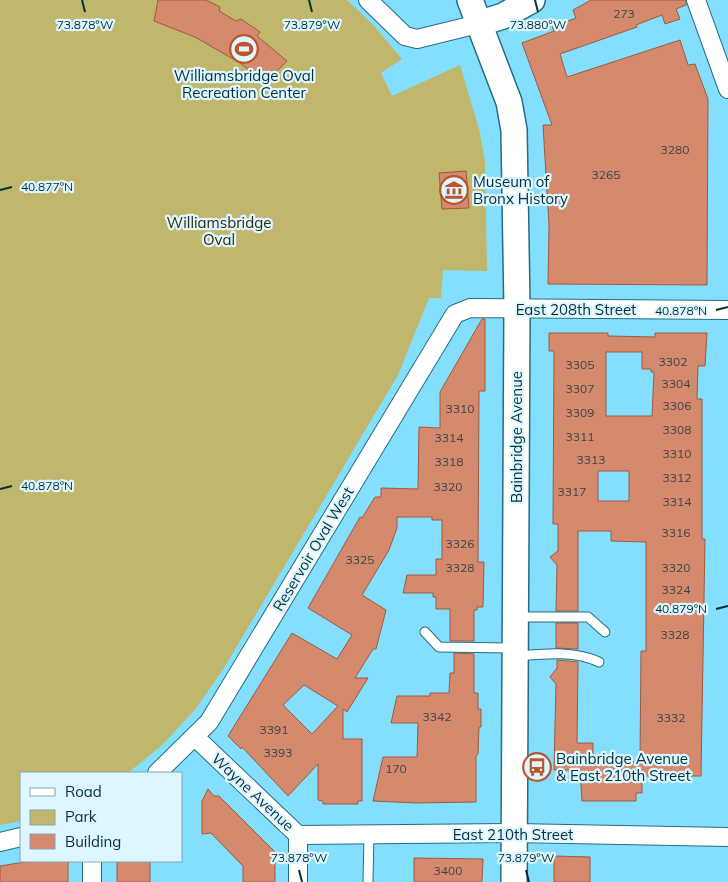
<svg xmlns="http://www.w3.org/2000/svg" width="728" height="882" font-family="Mulish,sans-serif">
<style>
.green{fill:#c1b76c}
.building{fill:#d5896d;stroke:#9e5a40;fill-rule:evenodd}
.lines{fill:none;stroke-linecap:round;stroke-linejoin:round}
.lane-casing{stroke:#246d83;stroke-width:11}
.street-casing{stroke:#246d83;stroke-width:20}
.secondary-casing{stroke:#246d83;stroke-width:28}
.lane{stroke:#fff;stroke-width:9}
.street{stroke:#fff;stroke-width:18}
.secondary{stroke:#fff;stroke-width:25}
.ticks{fill:none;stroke:#042f3a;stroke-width:2}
.labels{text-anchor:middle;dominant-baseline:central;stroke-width:4.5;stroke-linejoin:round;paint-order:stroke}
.number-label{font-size:12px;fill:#384647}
.poi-label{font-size:15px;fill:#042f3a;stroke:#ddf6ff;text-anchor:start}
.park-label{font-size:15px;fill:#302b07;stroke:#ddf6ff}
.street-label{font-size:15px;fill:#042f3a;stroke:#ddf6ff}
.ticks-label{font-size:12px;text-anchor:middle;fill:#042f3a;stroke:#ddf6ff;stroke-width:4.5;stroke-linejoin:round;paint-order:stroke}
</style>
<rect width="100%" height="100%" fill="#83dffd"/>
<polygon class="green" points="0,0 347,0 375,27 402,59 381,73 392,96 460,65 479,129 485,161 487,271 443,270 441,298 429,298 398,375 224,668 197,707 179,727 162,745 128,773 21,773 21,821 0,825"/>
<g class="building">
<polygon points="158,0 206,0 220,7 219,11 236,21 241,19 260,32 257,36 287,61 265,83 240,63 195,37 154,21"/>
<polygon points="591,0 686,0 686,5 676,9 680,19 665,24 662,15 636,25 637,27 560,54 567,77 680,40 688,65 695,64 708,99 707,285 548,284 549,225 543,125 552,125 522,43 554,31 552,27 576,18 573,10"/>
<polygon points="466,171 469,208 442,209 439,173"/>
<path d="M482,319H485V391H479L478,562H484L483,607H477V610H474V641H450V609H436V597H433V593H403L407,575H436V559H442V520H432V517H397V528L389,550L362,595L386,610L376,649H373L355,678H368L347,712L343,709V739H362V801H358V804H323V801L318,800V764L288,796L242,747L241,749L228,736L292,633L337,659L352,635L308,608L360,517L362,518L375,497H381V488L418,489L419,427L440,428V392ZM304,685L338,706L312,734L283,705Z"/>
<path d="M549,333H608V336L655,337V333H707L705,366H698L697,399H702V539H705L701,776H642V793H636V801H582L580,770H554L556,684L550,677L557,668V660L578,662L577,743H593V762H640L641,651H646V542L611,541V531H578V611H556L557,565L550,557L558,551V524H553L554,351H549ZM606,352H642V369H651V372H654L652,416H606ZM598,471H629V501H598Z"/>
<polygon points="556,623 578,623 578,649 556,648"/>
<polygon points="454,653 474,654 474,693 478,693 478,709 481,709 481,727 479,727 478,754 476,756 476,802 416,803 373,801 383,757 417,757 418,723 391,723 397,696 430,696 430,693 449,693 450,673 454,673"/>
<polygon points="208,789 214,796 219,796 275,852 275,882 243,882 243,866 211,833 202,834 202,801"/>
<polygon points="554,856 590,857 590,882 554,882"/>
<polygon points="414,858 483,859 482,882 414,882"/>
<polygon points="68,861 68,882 0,882 0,866 31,861"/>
<rect x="117" y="861" width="33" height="21"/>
</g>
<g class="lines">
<defs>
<g id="lane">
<polyline points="518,617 588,617 605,632"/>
<polyline points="425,632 439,647 515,648"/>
<path d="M516,656C543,654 574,650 599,662"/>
<polyline points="368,882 369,834"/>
</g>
<g id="street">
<polyline points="368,0 405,36 417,39 478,24"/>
<polyline points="696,0 728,89"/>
<polyline points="195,737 298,835 298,882"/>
<polyline points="157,773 209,722 455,314 470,308 728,310"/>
<polyline points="298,835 514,833 728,837"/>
<polyline points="0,842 21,837"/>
<polyline points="92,861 92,882"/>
</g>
<g id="secondary">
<polyline points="470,0 509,102 514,130 517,308 514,882"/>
<polyline points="478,24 503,16 532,0"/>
</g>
</defs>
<use href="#lane" class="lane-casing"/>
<use href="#street" class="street-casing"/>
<use href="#secondary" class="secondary-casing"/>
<use href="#lane" class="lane"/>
<use href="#street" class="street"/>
<use href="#secondary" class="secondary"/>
</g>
<path class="ticks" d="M82,0L85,12M309,0L312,12M535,0L538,12M0,190L12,187M716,310L728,307M0,489L12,486M716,609L728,606M299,870L302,882M526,870L529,882"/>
<defs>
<symbol id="stadium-ring" viewBox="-11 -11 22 22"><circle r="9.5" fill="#ddf6ff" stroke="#bb542a" stroke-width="1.5"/><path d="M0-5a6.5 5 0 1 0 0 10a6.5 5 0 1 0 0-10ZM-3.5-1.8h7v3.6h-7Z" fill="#bb542a"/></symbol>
<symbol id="museum-ring" viewBox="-11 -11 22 22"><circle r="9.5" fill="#ddf6ff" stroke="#bb542a" stroke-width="1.5"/><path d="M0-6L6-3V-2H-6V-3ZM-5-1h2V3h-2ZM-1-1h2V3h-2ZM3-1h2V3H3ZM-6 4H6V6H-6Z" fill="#bb542a"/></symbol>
<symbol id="bus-ring" viewBox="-11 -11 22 22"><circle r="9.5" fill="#ddf6ff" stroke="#bb542a" stroke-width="1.5"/><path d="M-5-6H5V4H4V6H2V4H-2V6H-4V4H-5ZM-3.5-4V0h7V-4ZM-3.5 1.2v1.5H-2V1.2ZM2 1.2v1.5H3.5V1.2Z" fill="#bb542a"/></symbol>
</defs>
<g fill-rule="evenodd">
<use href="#stadium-ring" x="228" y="33" width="32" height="32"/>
<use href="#museum-ring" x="438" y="174" width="32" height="32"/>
<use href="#bus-ring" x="521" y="751" width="32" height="32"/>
</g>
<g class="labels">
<g class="number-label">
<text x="624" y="13">273</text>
<text x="675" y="149">3280</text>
<text x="606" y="174">3265</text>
<text x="673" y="361">3302</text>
<text x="580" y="364">3305</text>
<text x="676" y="383">3304</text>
<text x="580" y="388">3307</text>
<text x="677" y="405">3306</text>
<text x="460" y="408">3310</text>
<text x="580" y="412">3309</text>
<text x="677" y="429">3308</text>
<text x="580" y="436">3311</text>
<text x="449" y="437">3314</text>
<text x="677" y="453">3310</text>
<text x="591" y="459">3313</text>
<text x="449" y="461">3318</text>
<text x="677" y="477">3312</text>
<text x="448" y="486">3320</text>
<text x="572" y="491">3317</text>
<text x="677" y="501">3314</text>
<text x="676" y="532">3316</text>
<text x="460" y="543">3326</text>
<text x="360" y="559">3325</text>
<text x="460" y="567">3328</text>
<text x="676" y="567">3320</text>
<text x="676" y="589">3324</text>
<text x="675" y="634">3328</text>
<text x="437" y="716">3342</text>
<text x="671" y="717">3332</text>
<text x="274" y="729">3391</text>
<text x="278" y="752">3393</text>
<text x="396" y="768">170</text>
<text x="448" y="870">3400</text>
</g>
<g class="poi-label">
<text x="244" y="75" text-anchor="middle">Williamsbridge Oval<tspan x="244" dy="17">Recreation Center</tspan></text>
<text x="473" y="181">Museum of<tspan x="473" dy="17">Bronx History</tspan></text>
<text x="556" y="758">Bainbridge Avenue<tspan x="556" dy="17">&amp; East 210th Street</tspan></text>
</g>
<g class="park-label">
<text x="219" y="222">Williamsbridge<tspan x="219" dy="17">Oval</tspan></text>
</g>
<g class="street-label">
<text x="576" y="309">East 208th Street</text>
<text transform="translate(516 437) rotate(-90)">Bainbridge Avenue</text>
<text transform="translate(313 549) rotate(-59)">Reservoir Oval West</text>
<text transform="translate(253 792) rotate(43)">Wayne Avenue</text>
<text x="513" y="834">East 210th Street</text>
</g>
</g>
<g class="ticks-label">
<text x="85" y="29">73.878°W</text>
<text x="312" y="29">73.879°W</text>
<text x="538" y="29">73.880°W</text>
<text x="47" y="191">40.877°N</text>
<text x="681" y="315">40.878°N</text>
<text x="47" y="490">40.878°N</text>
<text x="681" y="613">40.879°N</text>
<text x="299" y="862">73.878°W</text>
<text x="526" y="862">73.879°W</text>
</g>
<rect x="20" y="772" width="162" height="90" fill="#ddf6ff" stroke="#86a6b0"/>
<rect x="30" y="788" width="25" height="8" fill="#ffffff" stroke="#86a6b0"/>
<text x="65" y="797" font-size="15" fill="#042f3a">Road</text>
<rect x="30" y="810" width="25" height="15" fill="#c1b76c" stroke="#86a6b0"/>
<text x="65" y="822" font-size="15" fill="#042f3a">Park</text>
<rect x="30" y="834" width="25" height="15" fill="#d5896d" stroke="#86a6b0"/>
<text x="65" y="847" font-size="15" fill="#042f3a">Building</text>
</svg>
